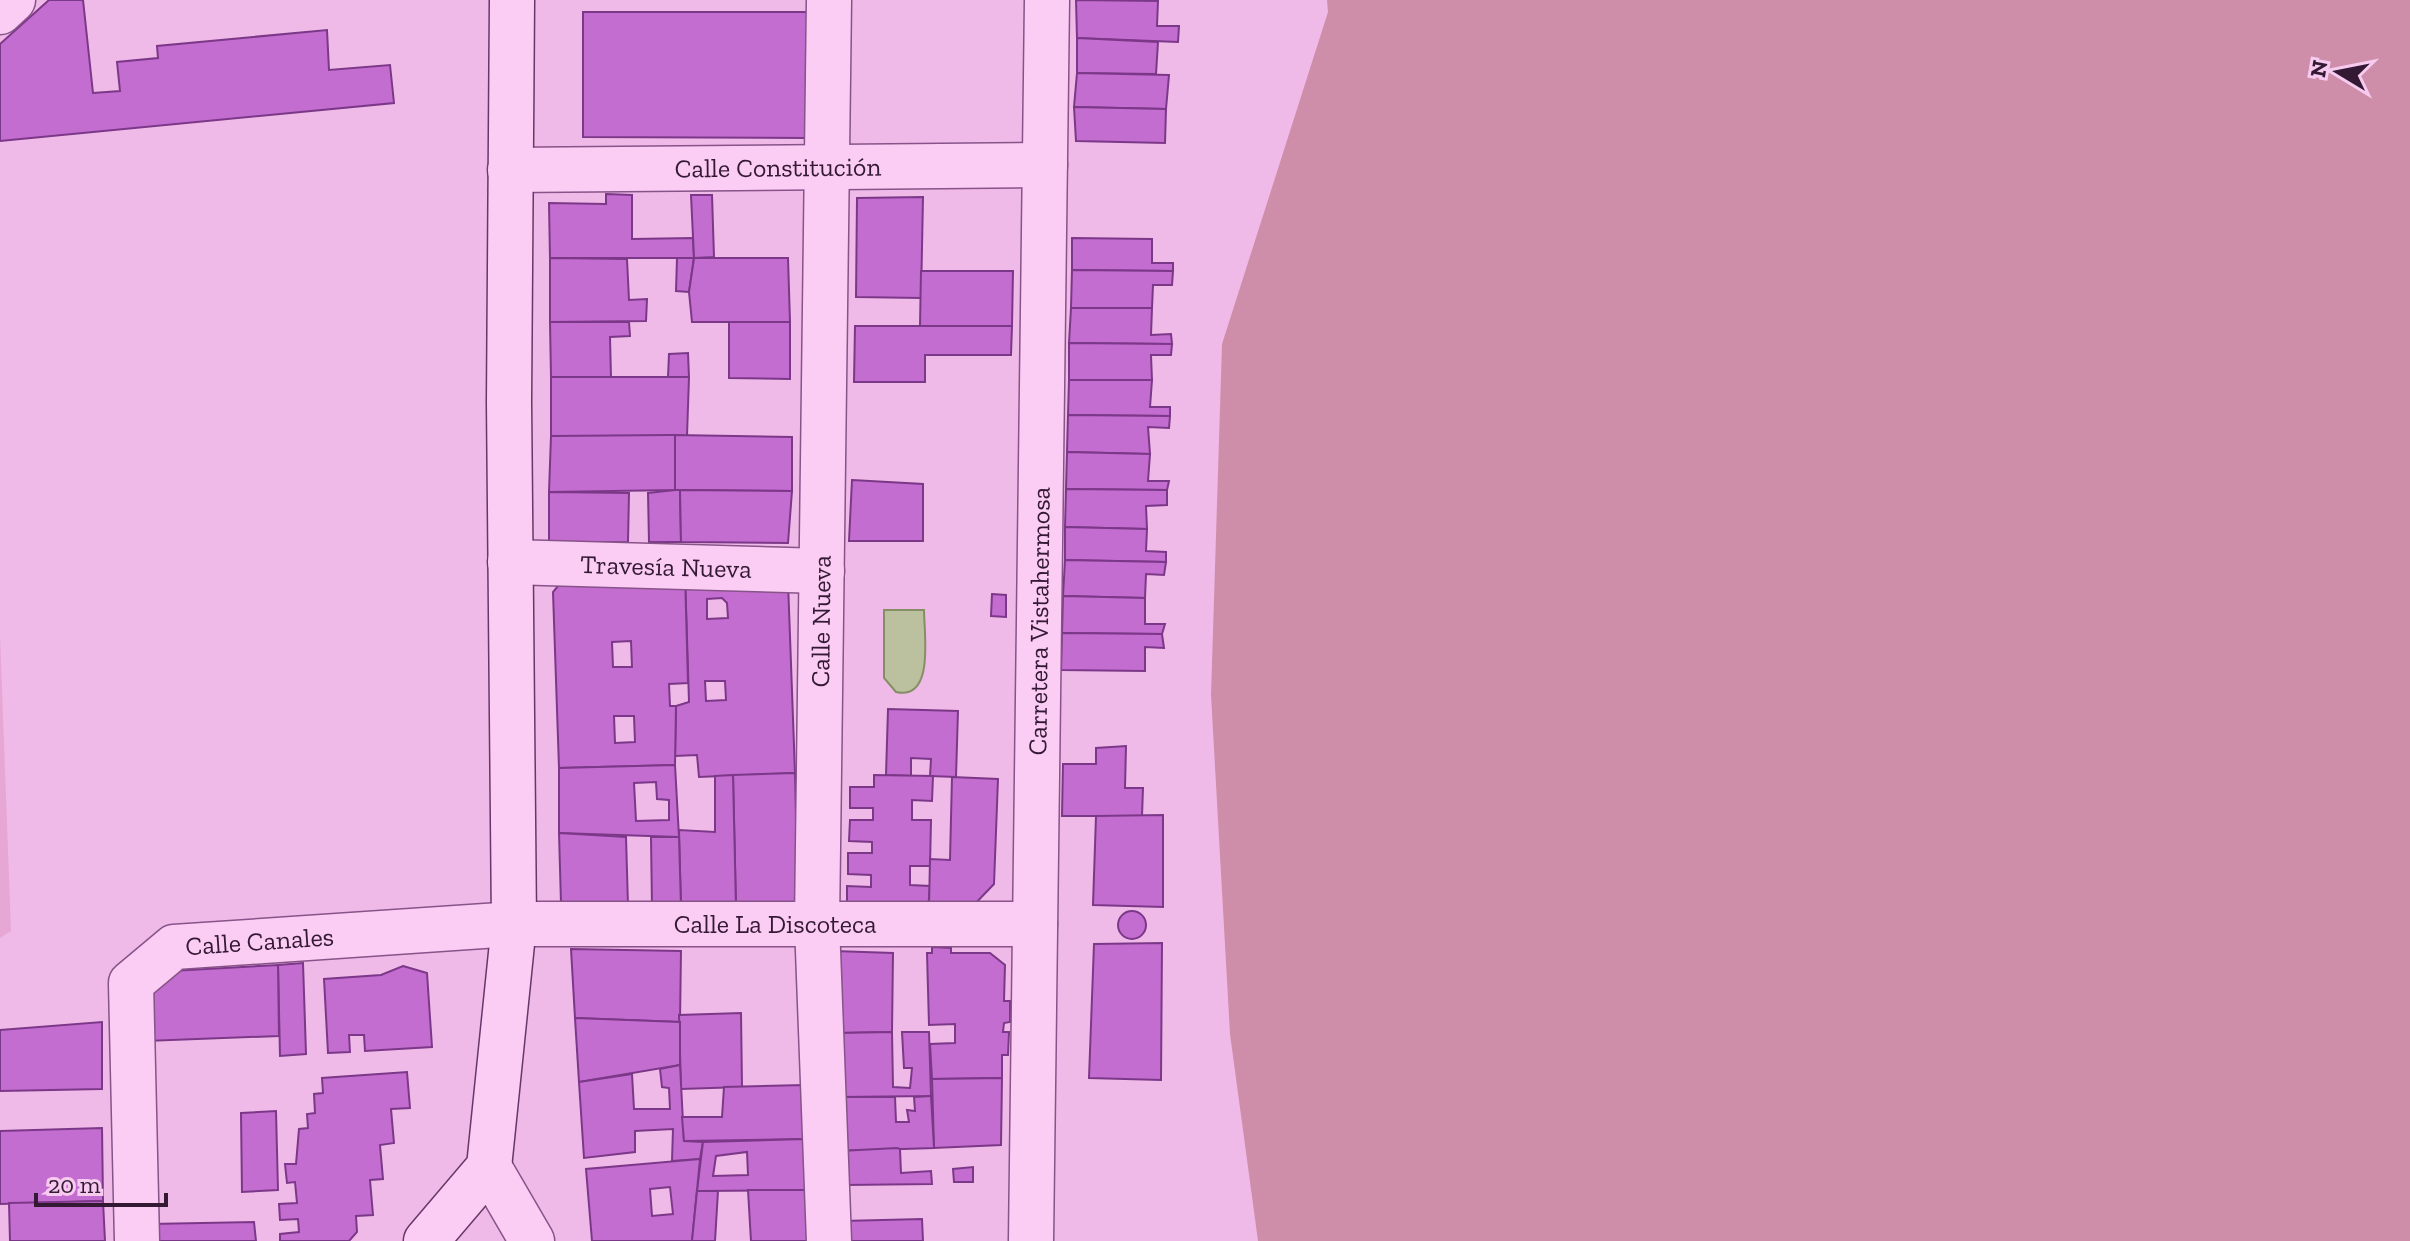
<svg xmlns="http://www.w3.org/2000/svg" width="2410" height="1241" font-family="'Zilla Slab',serif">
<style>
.farmland{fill:#e6a7d4}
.green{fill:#ce8ea9}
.water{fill:#bbc09f;stroke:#868e66;stroke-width:2}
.building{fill:#c46dd1;stroke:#7c3888;stroke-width:2;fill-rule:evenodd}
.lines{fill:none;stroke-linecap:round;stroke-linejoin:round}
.minor-casing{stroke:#875388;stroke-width:47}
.tertiary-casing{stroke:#875388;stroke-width:47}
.secondary-casing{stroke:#673769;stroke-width:47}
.minor{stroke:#fbcdf4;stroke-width:44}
.tertiary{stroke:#fbcdf4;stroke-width:44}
.secondary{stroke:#fbcdf4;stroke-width:44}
.labels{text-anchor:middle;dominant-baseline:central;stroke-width:6;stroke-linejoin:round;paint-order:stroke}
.street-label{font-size:26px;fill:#341935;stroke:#f7caf0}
</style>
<rect width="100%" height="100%" fill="#f0bae8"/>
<polygon class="farmland" points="0,634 11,931 0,938"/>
<polygon class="green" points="1327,0 2410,0 2410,1241 1258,1241 1230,1034 1211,695 1222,344 1328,12"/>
<path class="water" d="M884,610H924C924,633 935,701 896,692L884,678Z"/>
<g class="building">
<polygon points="49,0 83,0 93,93 120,91 117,62 158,58 157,46 327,30 329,70 390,65 394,103 0,141 0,44"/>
<polygon points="1076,0 1158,1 1157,26 1179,26 1178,42 1077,38"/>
<polygon points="583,12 809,12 806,138 583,137"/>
<polygon points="1077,38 1158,42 1156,74 1077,73"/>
<polygon points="1077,73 1169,75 1166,109 1074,107"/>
<polygon points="1074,107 1166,109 1165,143 1076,141"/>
<polygon points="606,194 632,195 632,239 693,238 694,258 550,258 549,203 606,204"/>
<polygon points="691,195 712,195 714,257 694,258"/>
<polygon points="923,197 921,298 856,297 857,198"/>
<polygon points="1072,238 1152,239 1152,263 1173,263 1173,271 1072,270"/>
<polygon points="550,258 627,259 629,300 647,299 646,321 550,322"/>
<polygon points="677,258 694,258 689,292 676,291"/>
<polygon points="694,258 788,258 790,322 692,322 689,292"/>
<polygon points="1072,270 1173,271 1172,285 1153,285 1152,308 1071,308"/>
<polygon points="921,271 1013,271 1012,326 920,326"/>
<polygon points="1071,308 1152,308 1151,335 1171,334 1172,344 1069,343"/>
<polygon points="550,322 629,322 630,336 610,337 611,377 551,377"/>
<polygon points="729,322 790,322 790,379 729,378"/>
<polygon points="855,326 1012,326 1011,355 925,355 925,382 854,382"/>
<polygon points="1069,343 1172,344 1171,355 1151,355 1152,380 1069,380"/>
<polygon points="688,353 689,377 668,377 669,354"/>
<polygon points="551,377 689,377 687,436 551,436"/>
<polygon points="1069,380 1152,380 1150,407 1170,407 1170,416 1068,415"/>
<polygon points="1068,415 1170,416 1169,428 1148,427 1150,454 1067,452"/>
<polygon points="670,435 675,435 675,490 549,492 551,436"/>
<polygon points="675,435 792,437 792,491 675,490"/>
<polygon points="1067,452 1150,454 1148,481 1169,481 1167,490 1066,489"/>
<polygon points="852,480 923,484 923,541 849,541"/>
<polygon points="1066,489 1167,490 1167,505 1146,506 1147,529 1065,527"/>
<polygon points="675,490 680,490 681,542 649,542 648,493"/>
<polygon points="680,490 792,491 788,543 681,542"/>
<polygon points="549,492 629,493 628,542 549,543"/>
<polygon points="1065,527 1147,529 1146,551 1166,552 1166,562 1065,560"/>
<polygon points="1065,560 1166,562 1164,575 1146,574 1145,598 1063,596"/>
<path d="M685,574L788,582L795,773L699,777L697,755L675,756L676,706L689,702ZM722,598L727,603L728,618L707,619V599ZM705,681H725L726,700L706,701Z"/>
<path d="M685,574L688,683L669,684L670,706H676L675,765L559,768L553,592L562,581ZM631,641L632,667H613L612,642ZM614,716H634L635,742L615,743Z"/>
<polygon points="992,594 1006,595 1006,617 991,616"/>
<polygon points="1063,596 1145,598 1145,624 1165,624 1162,634 1062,633"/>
<polygon points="1062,633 1162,634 1164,648 1145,647 1145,671 1061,670"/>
<polygon points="888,709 958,711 956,777 930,776 931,759 911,758 911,776 886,775"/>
<polygon points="1126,746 1125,788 1143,788 1142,816 1062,816 1063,764 1096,764 1096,748"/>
<path d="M675,765L679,837L559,833V768ZM656,782L657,799L669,800V820L636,821L634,783Z"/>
<polygon points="795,773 798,910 736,908 733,775"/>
<polygon points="733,775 736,908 681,907 679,830 715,832 715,776"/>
<polygon points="874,775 933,776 932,801 912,800 912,820 931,820 930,866 910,866 910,885 930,886 928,909 847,907 847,886 871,887 871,875 848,874 848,853 872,853 872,842 849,841 850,820 873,820 873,808 850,808 850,787 874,787"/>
<polygon points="952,777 998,779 994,884 971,908 929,906 930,859 950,860"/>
<polygon points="1163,815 1163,907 1093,905 1096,816"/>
<polygon points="559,833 626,837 628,905 561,903"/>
<polygon points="651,837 679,837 681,907 652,907"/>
<circle cx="1132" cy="925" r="14"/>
<polygon points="1162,943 1161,1080 1089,1078 1094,944"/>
<polygon points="932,947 951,948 951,953 990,953 1005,965 1004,1001 1010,1001 1010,1022 1004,1023 1003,1032 1009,1032 1008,1055 1002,1055 1002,1078 932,1079 930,1044 955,1043 955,1024 929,1025 927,953 932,953"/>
<polygon points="571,949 681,951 680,1022 575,1018"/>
<polygon points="834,951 893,953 892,1032 838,1033"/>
<polygon points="303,963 306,1054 280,1056 278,965"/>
<polygon points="278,965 279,1036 146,1041 153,972"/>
<polygon points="403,966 427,973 432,1047 365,1051 364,1035 349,1035 350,1052 328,1053 324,979 381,975"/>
<polygon points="741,1013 742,1087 681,1089 679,1015"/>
<polygon points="575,1018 680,1022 680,1065 579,1082"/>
<polygon points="102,1022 102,1089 0,1091 0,1030"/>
<polygon points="892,1032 893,1087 910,1088 912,1068 904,1068 902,1032 929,1032 931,1096 839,1097 838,1033"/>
<polygon points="680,1065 684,1141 703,1142 700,1159 672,1161 673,1129 635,1131 635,1152 584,1158 579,1082 632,1074 634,1109 670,1109 669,1088 662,1087 660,1069"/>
<polygon points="407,1072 410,1108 391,1109 394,1143 380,1145 383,1179 370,1180 373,1215 356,1216 357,1232 349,1241 280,1241 280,1234 299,1232 298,1219 280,1220 279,1204 297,1203 295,1182 287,1183 285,1164 296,1164 299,1129 308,1128 307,1114 315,1113 314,1094 323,1093 322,1078"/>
<polygon points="1002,1078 1001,1145 934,1148 932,1079"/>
<polygon points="804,1085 805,1139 684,1141 682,1117 722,1117 724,1087"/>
<polygon points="931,1096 934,1148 840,1151 839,1097 895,1097 896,1122 909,1122 907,1110 915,1111 914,1097"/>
<polygon points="276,1111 278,1190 242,1192 241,1113"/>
<polygon points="102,1128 103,1201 0,1204 0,1131"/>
<path d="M805,1139L806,1190L697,1191L703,1142ZM747,1152L748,1175L713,1176L716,1156Z"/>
<polygon points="897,1148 900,1149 901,1173 931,1171 932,1184 845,1185 840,1151"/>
<path d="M700,1159L692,1241H592L586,1169ZM670,1187L673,1214L652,1216L650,1189Z"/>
<polygon points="973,1167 973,1182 954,1182 953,1169"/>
<polygon points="748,1190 806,1190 808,1241 751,1241"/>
<polygon points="697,1191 718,1191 715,1241 692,1241"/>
<polygon points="103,1201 105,1241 10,1241 9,1203"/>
<polygon points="922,1219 923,1241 844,1241 843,1221"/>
<polygon points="254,1222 256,1241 150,1241 150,1224"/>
</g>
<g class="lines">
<defs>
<g id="minor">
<path id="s1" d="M510,170L1045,165"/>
<path id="s2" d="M510,562L822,571"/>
<polyline points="489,1167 532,1241"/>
<path id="s3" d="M137,1241L131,983L174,947L514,924H1035"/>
<path id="s4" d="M829,1241L817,924L829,0"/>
<path id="s5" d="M1031,1241L1047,0"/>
</g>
<polyline id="tertiary" points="0,12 13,0"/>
<polyline id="secondary" points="426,1241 489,1167 514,924 509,402 512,0"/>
</defs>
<use href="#minor" class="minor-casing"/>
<use href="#tertiary" class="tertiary-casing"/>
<use href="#secondary" class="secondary-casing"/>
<use href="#minor" class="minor"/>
<use href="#tertiary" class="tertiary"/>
<use href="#secondary" class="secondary"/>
</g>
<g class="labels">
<g class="street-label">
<text stroke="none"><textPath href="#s1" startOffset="268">Calle Constitución</textPath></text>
<text stroke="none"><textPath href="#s2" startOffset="156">Travesía Nueva</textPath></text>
<text stroke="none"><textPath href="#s4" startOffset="620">Calle Nueva</textPath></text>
<text stroke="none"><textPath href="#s5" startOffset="620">Carretera Vistahermosa</textPath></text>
<text stroke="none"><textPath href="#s3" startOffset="916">Calle La Discoteca</textPath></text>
<text stroke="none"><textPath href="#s3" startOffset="400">Calle Canales</textPath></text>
</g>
</g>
<g transform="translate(2338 72) rotate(280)" stroke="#f7caf0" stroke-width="6" paint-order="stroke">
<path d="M0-6L14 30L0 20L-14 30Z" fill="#341935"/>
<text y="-12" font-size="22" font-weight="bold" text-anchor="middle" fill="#341935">N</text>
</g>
<path d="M36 1193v12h130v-12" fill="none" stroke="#341935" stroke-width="4"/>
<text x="48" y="1193" font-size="24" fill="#341935" stroke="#f7caf0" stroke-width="6" paint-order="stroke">20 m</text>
</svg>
